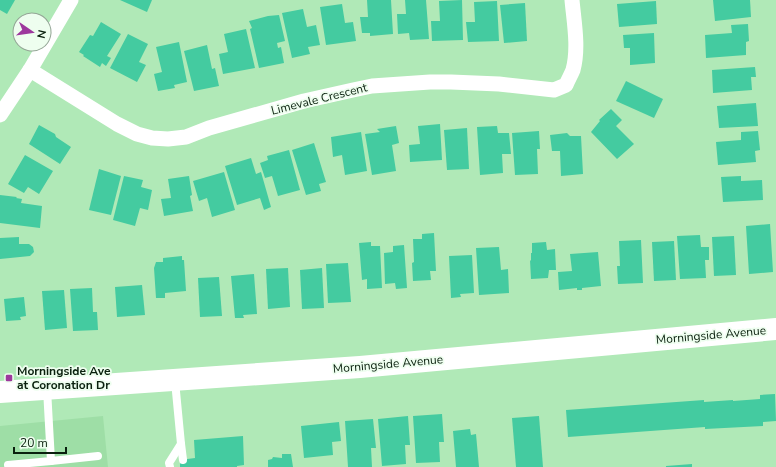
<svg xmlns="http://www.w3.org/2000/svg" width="776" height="467" font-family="'Nunito Sans',sans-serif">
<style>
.built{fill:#9edea6}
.building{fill:#44cba0}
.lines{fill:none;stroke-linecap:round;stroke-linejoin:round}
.lane{stroke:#fff;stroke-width:8}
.street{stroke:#fff;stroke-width:15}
.secondary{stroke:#fff;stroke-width:22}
.poi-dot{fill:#9d389d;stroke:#eefeef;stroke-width:1.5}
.labels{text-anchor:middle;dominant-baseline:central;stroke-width:3.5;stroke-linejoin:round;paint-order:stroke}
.street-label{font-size:12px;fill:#0a200e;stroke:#eefeef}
.poi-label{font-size:12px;font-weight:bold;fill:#0a200e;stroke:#eefeef;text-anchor:start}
</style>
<rect width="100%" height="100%" fill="#b0e9b7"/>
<polygon class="built" points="103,416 108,467 0,467 0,426"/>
<g class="building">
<polygon points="0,0 15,0 7,14 0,10"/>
<polygon points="120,0 152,0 147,12"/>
<polygon points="367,0 391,0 393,34 370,36 370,33 362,33 360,17 368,17"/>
<polygon points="405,0 426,0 429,39 410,40 409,33 398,34 397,14 406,14"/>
<polygon points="462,0 463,40 432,41 431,21 440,21 439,1"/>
<polygon points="713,0 750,0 751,17 715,21"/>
<polygon points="497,1 499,41 468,42 466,22 475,22 474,2"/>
<polygon points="656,1 657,24 619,27 617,4"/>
<polygon points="525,3 527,41 504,43 500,5"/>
<polygon points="342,4 345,23 353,22 356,41 326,45 320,7"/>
<polygon points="303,9 307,27 316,25 320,45 308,47 310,54 292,58 282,13"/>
<polygon points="279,15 285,41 277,43 278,48 281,47 284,63 259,68 250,29 252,28 249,21 268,16"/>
<polygon points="101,22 121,34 107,56 111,58 106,66 102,63 100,67 83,56 84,55 79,52 90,35 93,36"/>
<polygon points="748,24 749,41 746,42 746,55 706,58 705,35 732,33 731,25"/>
<polygon points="246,29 255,68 223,74 219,54 228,52 224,34"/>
<polygon points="654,33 655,63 630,65 630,48 624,48 623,35"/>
<polygon points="128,34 148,44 139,62 146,65 137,82 110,68"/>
<polygon points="179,42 187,82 174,85 175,88 158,91 154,74 162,72 156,47"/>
<polygon points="207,45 212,69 215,68 219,86 194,91 184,51"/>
<polygon points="755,67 756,77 751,77 752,90 713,93 712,70"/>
<polygon points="626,81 663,99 654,118 616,101"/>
<polygon points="756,103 758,126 719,128 717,106"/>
<polygon points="611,109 622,120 616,126 634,144 617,159 591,132 600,121 599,120"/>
<polygon points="440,124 442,160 410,162 409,145 420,144 418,126"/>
<polygon points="39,125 55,134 56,137 71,147 60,164 29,144"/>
<polygon points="396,126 399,143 392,145 396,171 372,175 365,134 380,132 377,129"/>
<polygon points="497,126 498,133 509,133 511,154 502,154 503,173 480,175 477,127"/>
<polygon points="467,128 469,169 447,170 444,130"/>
<polygon points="539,131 540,149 537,149 538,174 515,175 512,133"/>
<polygon points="758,131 760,150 755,151 756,162 718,165 716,142 741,140 741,132"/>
<polygon points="361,132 367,171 345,175 342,155 333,157 331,137"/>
<polygon points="567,133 570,136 581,136 583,174 561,176 560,151 552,151 550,135"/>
<polygon points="314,143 326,182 319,184 321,191 306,195 292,150"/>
<polygon points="289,150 300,190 278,196 272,176 265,178 260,163 268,160 267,156"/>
<polygon points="25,155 53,171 39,194 28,187 24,193 8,184"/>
<polygon points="251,158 256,174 261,172 271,207 264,210 260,198 237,205 225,166"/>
<polygon points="99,169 121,176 111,215 89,210"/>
<polygon points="224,172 235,210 212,217 207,198 199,201 193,181"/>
<polygon points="124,176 143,180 141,187 152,190 148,210 140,208 135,226 113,220"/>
<polygon points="189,176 192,195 190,196 193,211 164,216 161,199 171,198 168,179"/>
<polygon points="741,176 741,181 762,180 763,200 723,202 721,177"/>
<polygon points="0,195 17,197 16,198 22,199 21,203 42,206 40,228 0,223"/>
<polygon points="770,224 773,272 749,274 746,226"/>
<polygon points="434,233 436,271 430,271 431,280 413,281 412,263 414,262 413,239 422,239 422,234"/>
<polygon points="700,235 701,247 709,247 709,260 705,260 706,278 680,279 677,236"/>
<polygon points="734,236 736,275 714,276 712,237"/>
<polygon points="19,237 19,244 29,244 33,247 34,252 30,256 0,259 0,238"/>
<polygon points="641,240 643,283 618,284 617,266 620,266 619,241"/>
<polygon points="674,241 676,280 654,281 652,242"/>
<polygon points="371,242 371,246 380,246 382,288 367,289 367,279 362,280 359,243"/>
<polygon points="546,242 547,250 555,249 556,270 549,270 548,278 531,279 530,260 531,261 531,253 532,253 532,243"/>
<polygon points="404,245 407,288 396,289 395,283 385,284 384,253 393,252 393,246"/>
<polygon points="499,247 501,270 508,269 509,293 479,295 476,248"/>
<polygon points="598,252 601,286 582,288 582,290 577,290 577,288 559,290 558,272 572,271 570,254"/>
<polygon points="472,255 474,293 460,294 461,297 451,298 449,256"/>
<polygon points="182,256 182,260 184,260 186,291 165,293 165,298 156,298 154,268 156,262 163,262 163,258"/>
<polygon points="348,263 351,302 328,303 326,264"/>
<polygon points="288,268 290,307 268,309 266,269"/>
<polygon points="322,268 324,308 302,309 300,270"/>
<polygon points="254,274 257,314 243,315 244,318 235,318 231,276"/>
<polygon points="219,277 222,316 200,317 198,278"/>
<polygon points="142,285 145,315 117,317 115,287"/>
<polygon points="92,288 93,312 97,312 98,330 73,331 70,289"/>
<polygon points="64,290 67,328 45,330 42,291"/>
<polygon points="24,297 26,316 20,317 21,320 6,321 4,299"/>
<polygon points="775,394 776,421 763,422 763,426 705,429 705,427 568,437 566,410 704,400 704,402 733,400 733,401 760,399 760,395"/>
<polygon points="442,414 444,442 439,442 440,462 416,463 413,416"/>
<polygon points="408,416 410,445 405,445 406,464 382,466 378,419"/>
<polygon points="539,416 543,467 516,467 512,418"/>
<polygon points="373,419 376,448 371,448 372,467 348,467 345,421"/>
<polygon points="339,422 341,441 332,442 333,455 304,458 301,426"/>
<polygon points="470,429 471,435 476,434 479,467 456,467 453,431"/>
<polygon points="243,436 244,465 237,466 237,467 180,467 180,460 195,458 194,440"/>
<polygon points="282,454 291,454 293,467 268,467 268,460 272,459 273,457 282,458"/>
<polygon points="692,464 692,467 666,467 666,466"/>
</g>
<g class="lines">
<g class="lane">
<polyline points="181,444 183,460"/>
<polyline points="51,461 98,456"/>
<polyline points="8,465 51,461 47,389"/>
<polyline points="170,467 169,463 181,444 175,381"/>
</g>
<g class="street">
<path d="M30,70L117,124L137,134L152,138L168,139L186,137L209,128L304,101L353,90L372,86L430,82H451L499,84L554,90L566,85C568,80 571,75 573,70C579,48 574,22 572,0"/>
<polyline points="0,115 30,70 71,0"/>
</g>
<polyline class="secondary" points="0,392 360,367 776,329"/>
</g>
<rect class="poi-dot" x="5" y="374" width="8" height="8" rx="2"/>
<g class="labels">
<g class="street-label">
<text transform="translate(319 99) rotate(-14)">Limevale Crescent</text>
<text transform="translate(711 335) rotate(-5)">Morningside Avenue</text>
<text transform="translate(388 364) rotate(-5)">Morningside Avenue</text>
</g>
<g class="poi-label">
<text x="17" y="371">Morningside Ave<tspan x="17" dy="14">at Coronation Dr</tspan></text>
</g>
</g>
<g transform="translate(32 32) rotate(103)"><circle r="19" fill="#eefeef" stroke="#93a595"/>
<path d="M0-3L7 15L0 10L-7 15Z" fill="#9d389d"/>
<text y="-6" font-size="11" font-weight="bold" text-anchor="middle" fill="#0a200e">N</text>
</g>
<path d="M14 447v6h52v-6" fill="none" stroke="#0a200e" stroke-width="2"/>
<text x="20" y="447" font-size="12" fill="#0a200e" stroke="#eefeef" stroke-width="3" paint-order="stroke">20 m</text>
</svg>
